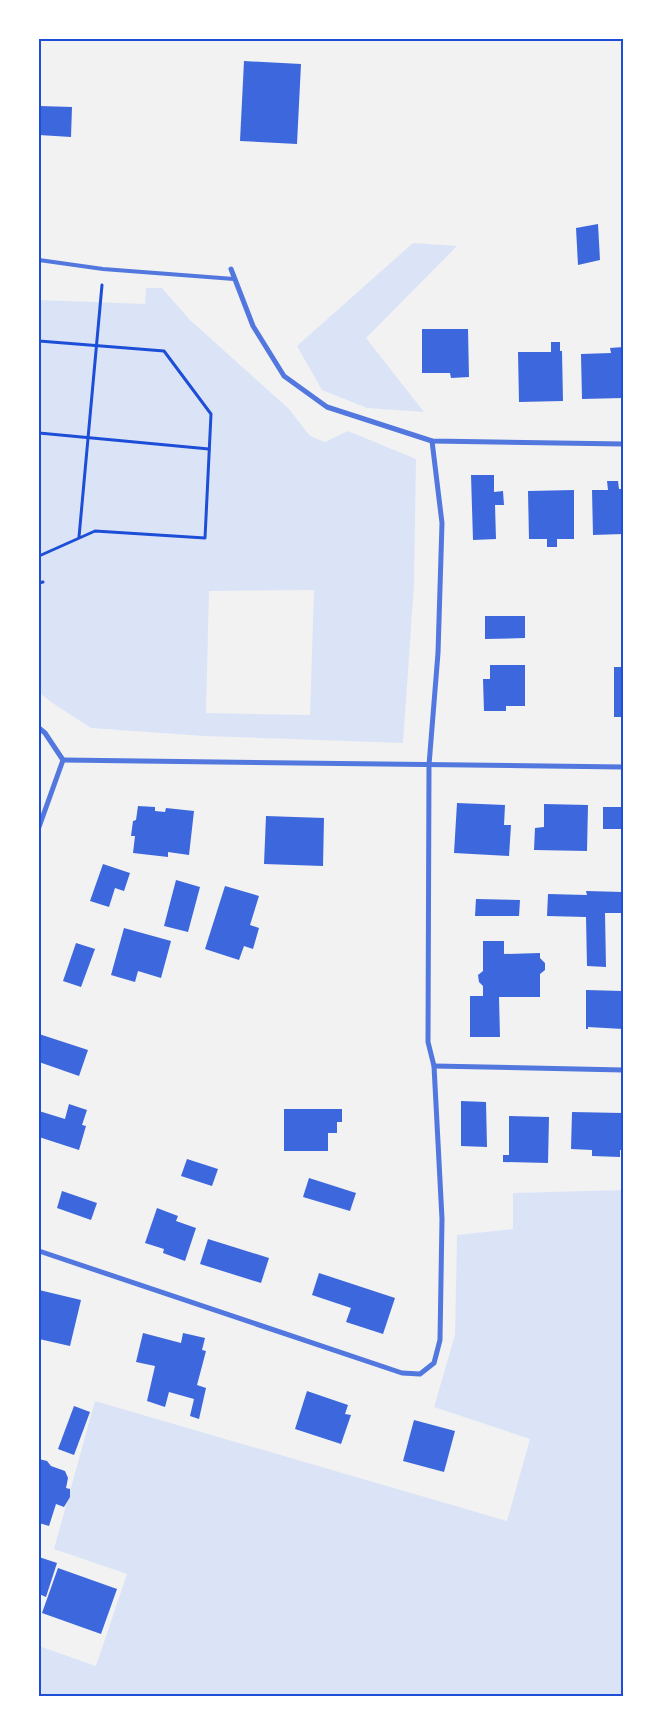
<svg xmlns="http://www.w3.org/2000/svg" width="662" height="1735" font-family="Arial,sans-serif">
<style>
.green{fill:#dbe4f7;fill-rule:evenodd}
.building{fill:#3d67dc}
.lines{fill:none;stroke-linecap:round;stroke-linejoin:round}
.path{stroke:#1d4ed8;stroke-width:3}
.service{stroke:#5277de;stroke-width:4}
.minor{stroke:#5277de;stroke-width:5}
.neatline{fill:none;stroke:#1d4ed8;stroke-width:2}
</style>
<rect width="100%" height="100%" fill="#f2f2f2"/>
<g class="green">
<polygon points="413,243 457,246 366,338 424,412 367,408 322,390 297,346"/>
<path d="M146,288H162L190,320L289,409L310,436L325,442L348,431L416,459L414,585L403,743L204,736L91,728L51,702L39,692V300L145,304ZM314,590L310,715L206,713L209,591Z"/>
<polygon points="623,1190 623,1696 39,1696 39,1646 96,1666 127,1574 54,1549 95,1401 507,1521 530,1439 434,1407 455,1335 457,1235 513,1229 513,1193"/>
</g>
<g class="building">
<polygon points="244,61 301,64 297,144 240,141"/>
<polygon points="39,106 72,107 71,137 39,135"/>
<polygon points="598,224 600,260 578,265 576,228"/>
<polygon points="422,329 468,329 469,377 451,378 450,373 422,373"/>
<polygon points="551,342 560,342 560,351 562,351 563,401 519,402 518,352 551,352"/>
<polygon points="623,347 623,398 582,399 581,354 611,353 610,348"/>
<polygon points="471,475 494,475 494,492 503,491 504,505 495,505 496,539 473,540"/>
<polygon points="607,481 618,481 619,489 623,489 623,534 593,535 592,490 608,490"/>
<polygon points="574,490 574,539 557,539 557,547 547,547 547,539 529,539 528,491"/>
<polygon points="485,616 525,616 525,638 485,639"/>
<polygon points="490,665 525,665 525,706 506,706 506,711 484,711 483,679 490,679"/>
<rect x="614" y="667" width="9" height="50"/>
<polygon points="457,803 505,805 504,825 511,825 509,856 454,853"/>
<polygon points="544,804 588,805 587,851 534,850 535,828 544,827"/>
<polygon points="138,806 155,807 155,811 165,812 166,808 194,811 189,855 168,852 168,857 133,853 135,836 131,836 133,821 136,820"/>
<rect x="603" y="807" width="20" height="22"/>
<polygon points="266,816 324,818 323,866 264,864"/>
<polygon points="103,864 130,873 124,891 115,888 109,907 90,901"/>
<polygon points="176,880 200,887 188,932 164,926"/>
<polygon points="225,886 259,896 250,925 259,928 253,949 244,946 239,960 205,949"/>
<polygon points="586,891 623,892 623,913 605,913 606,967 587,966 586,917 547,916 548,894 587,895"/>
<polygon points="476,899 520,900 519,916 475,916"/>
<polygon points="124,928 171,941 161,978 138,971 135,982 111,975"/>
<polygon points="483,941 504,941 504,954 540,953 540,958 545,963 545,970 540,974 540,997 499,997 500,1037 470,1037 470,996 483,996 483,986 479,982 478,975 483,971"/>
<polygon points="76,943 95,949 81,987 63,981"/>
<polygon points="586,990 623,991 623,1029 588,1027 588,1029 586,1029"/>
<polygon points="39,1034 88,1050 79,1076 39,1062"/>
<polygon points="461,1101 486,1102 487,1147 461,1146"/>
<polygon points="69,1104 87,1110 82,1125 86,1126 79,1150 39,1137 39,1111 65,1119"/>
<polygon points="284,1109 342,1109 342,1122 337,1122 337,1133 328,1133 328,1151 284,1151"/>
<polygon points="572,1112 623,1113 623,1150 620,1150 620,1157 592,1156 592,1150 571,1149"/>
<polygon points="509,1116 549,1117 548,1163 503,1162 503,1155 509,1155"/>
<polygon points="187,1159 218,1169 212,1186 181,1176"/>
<polygon points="309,1178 356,1193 350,1211 303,1197"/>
<polygon points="62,1191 97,1203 91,1220 57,1208"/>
<polygon points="157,1208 178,1216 176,1221 196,1228 185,1261 163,1253 164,1249 145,1243"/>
<polygon points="208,1239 269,1258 261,1283 200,1264"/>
<polygon points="319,1273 395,1298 383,1334 346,1322 351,1308 312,1295"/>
<polygon points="39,1290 81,1300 70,1346 39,1339"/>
<polygon points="143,1333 181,1343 183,1333 205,1338 202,1350 206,1351 197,1385 206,1388 199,1419 190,1416 194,1399 169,1392 165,1407 147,1401 155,1366 136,1362"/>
<polygon points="307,1391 348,1405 345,1414 351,1415 341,1444 295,1429"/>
<polygon points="74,1406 90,1412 74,1455 58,1449"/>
<polygon points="414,1420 455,1431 444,1472 403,1461"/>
<polygon points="39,1459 47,1461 51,1466 65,1471 68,1478 66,1488 70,1489 70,1497 64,1507 56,1504 49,1526 39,1523"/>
<polygon points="39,1557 57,1563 46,1597 39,1594"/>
<polygon points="58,1568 117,1589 101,1634 42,1613"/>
</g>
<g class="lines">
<g class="path">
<polyline points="39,341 164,351 211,414 205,538 95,531 39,556"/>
<polyline points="39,433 209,449"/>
<polyline points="79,537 102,285"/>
<polyline points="39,583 43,582"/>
</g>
<polyline class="service" points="39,260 103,269 234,279"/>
<g class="minor">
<polyline points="231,269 253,326 284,376 327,407 432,441 623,444"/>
<polyline points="39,728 45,733 63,760"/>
<polyline points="63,760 623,767"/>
<polyline points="39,827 63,760"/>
<polyline points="434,1066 623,1070"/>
<polyline points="39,1251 402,1373 420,1374 434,1363 440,1340 442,1219 434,1066 428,1042 429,765 438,653 442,523 432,441"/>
</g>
</g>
<rect width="662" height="1735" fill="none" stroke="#ffffff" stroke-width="80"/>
<rect x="40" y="40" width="582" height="1655" class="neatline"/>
</svg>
